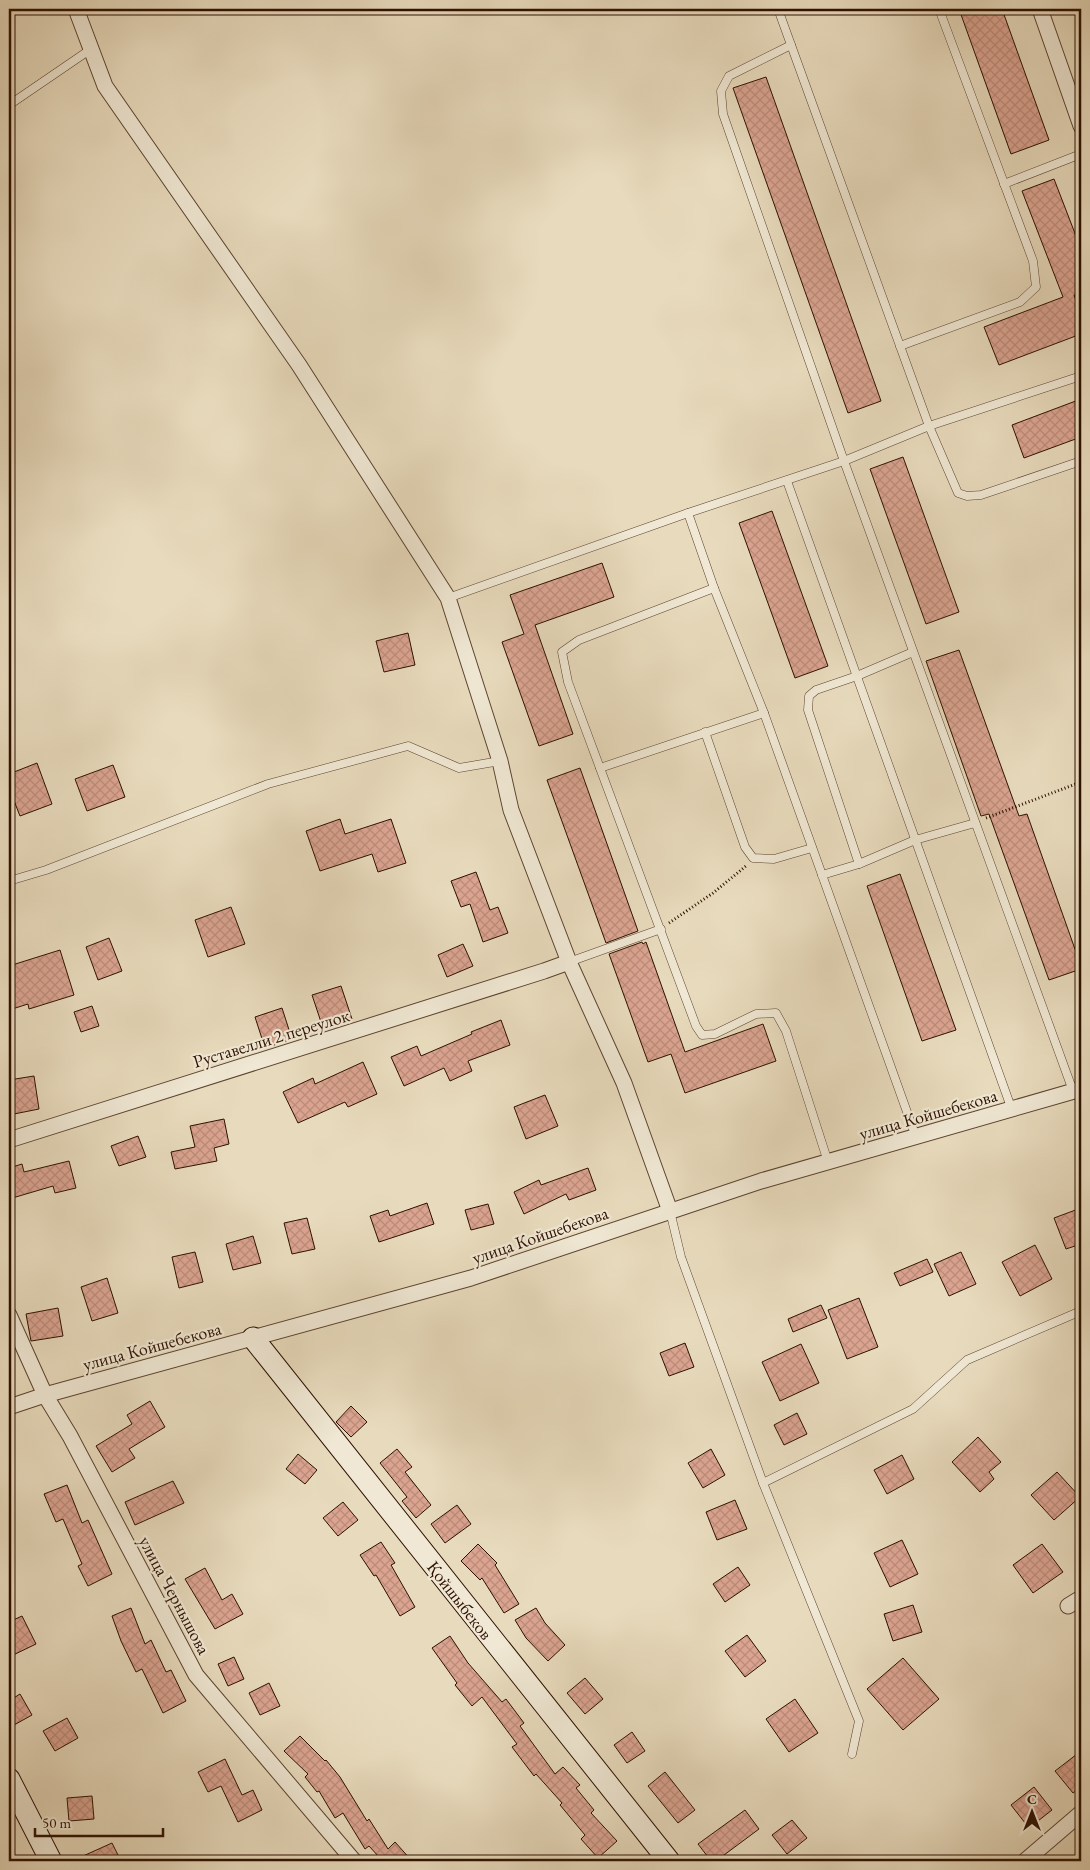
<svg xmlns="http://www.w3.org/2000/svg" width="1090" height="1870" font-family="'EB Garamond',serif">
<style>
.building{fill:url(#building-cross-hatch);stroke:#2d1000}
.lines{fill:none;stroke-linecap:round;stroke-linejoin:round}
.lane-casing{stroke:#5c432f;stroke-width:9}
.street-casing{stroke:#5c432f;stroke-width:17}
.secondary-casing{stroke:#2d1000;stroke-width:23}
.path{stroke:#2d1000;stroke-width:3;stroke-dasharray:1 2.5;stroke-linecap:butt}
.lane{stroke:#f0e8d4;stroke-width:8}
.street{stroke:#f0e8d4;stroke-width:15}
.secondary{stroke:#f0e8d4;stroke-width:21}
.labels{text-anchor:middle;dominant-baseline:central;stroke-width:4.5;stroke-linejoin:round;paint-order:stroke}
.street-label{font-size:18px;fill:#2d1000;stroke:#f0e8d4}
</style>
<defs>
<pattern id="building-cross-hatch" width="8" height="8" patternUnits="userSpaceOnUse" patternTransform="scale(1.25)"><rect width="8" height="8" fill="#dba491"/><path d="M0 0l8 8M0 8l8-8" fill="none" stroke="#bc8c7b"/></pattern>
</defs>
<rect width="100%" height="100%" fill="#e8dbbd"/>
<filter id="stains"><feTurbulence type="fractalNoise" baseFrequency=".004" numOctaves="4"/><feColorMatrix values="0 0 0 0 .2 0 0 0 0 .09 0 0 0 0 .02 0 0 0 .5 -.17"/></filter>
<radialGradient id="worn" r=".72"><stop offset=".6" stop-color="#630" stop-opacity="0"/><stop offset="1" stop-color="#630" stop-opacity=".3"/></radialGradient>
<g class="building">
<polygon points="959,9 1002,9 1049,140 1011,154"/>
<polygon points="766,77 881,401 848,413 733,88"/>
<polygon points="1054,179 1081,249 1081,293 1074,295 1081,315 1081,334 999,365 984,327 1063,297 1022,191"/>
<polygon points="1081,399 1081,437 1024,458 1012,425"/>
<polygon points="903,457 959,612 926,624 870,469"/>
<polygon points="772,511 828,666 795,678 739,523"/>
<polygon points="602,563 614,597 535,625 573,734 539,746 502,642 524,634 510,595"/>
<polygon points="408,633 415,665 384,672 376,641"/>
<polygon points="959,650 1019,816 1027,814 1081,966 1081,969 1049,980 989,814 981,816 926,661"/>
<polygon points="37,763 52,804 20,816 9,788 9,774"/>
<polygon points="113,765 125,797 87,811 75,779"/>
<polygon points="580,768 638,931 606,943 547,780"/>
<polygon points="340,819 345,834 391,819 406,863 378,872 372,854 320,871 306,831"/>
<polygon points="476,872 490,910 498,907 508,933 483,942 470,904 461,907 451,881"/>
<polygon points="900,874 956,1030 922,1041 867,886"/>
<polygon points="231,907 245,944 208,957 195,920"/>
<polygon points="109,938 122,971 98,980 86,947"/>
<polygon points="642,942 643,944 646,942 685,1052 763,1024 776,1061 685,1093 671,1054 648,1062 609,954"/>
<polygon points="463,944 473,966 447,977 438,955"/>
<polygon points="60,950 74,995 29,1009 28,1004 9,1010 9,966"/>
<polygon points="341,986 352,1019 323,1028 312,995"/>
<polygon points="92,1006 99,1026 81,1032 74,1012"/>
<polygon points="282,1008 292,1039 265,1048 255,1017"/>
<polygon points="501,1020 510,1045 468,1061 472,1071 450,1081 444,1068 404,1086 391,1057 417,1046 421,1056 472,1034 471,1032"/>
<polygon points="363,1062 377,1094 348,1107 345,1102 298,1123 283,1092 313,1078 315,1084"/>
<polygon points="34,1076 39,1109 14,1114 9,1080"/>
<polygon points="545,1095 558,1126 526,1139 514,1107"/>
<polygon points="224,1119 229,1144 214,1148 217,1161 175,1169 171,1152 195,1147 190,1126"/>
<polygon points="138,1136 146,1157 119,1166 111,1146"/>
<polygon points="69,1161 76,1188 55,1193 53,1186 9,1199 9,1168 22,1164 24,1172"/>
<polygon points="588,1168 596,1190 569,1200 566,1194 524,1214 514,1192 539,1180 541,1185"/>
<polygon points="427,1203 434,1224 379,1242 370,1216 388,1210 390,1216"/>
<polygon points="488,1204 494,1224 471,1230 465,1210"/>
<polygon points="1081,1208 1081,1244 1066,1249 1054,1218"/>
<polygon points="307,1218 315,1249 292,1254 284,1223"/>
<polygon points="253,1236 261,1263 233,1270 226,1244"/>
<polygon points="1035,1245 1052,1279 1020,1296 1002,1262"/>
<polygon points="195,1252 203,1282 179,1288 172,1257"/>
<polygon points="961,1252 976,1284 949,1296 934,1264"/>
<polygon points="927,1259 933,1272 900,1286 894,1273"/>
<polygon points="107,1278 118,1313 92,1321 81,1287"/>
<polygon points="859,1298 878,1347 847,1359 828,1310"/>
<polygon points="821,1305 827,1318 793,1332 788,1319"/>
<polygon points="58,1308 63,1336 31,1341 26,1314"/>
<polygon points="685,1343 694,1367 669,1376 660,1353"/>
<polygon points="801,1344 819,1383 780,1401 762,1362"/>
<polygon points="150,1401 165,1427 129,1449 135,1458 112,1472 96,1446 132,1424 127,1415"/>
<polygon points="351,1406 367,1422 351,1437 336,1422"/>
<polygon points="797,1413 807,1434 784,1445 774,1425"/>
<polygon points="978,1437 1001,1462 989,1472 994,1479 980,1492 952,1462"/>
<polygon points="397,1449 412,1467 405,1472 431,1505 416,1518 402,1501 407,1497 380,1463"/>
<polygon points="711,1449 725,1475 703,1488 688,1463"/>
<polygon points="298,1454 317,1470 305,1484 286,1469"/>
<polygon points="902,1455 914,1479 887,1494 874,1470"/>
<polygon points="1057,1472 1080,1497 1054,1520 1031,1495"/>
<polygon points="173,1481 184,1503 135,1525 125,1502"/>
<polygon points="67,1485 82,1523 88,1520 112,1574 88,1586 78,1566 82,1564 63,1519 56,1522 44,1494"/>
<polygon points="735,1500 747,1529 717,1540 706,1512"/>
<polygon points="343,1502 358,1520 338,1536 323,1518"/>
<polygon points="457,1505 471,1524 445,1543 431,1524"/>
<polygon points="902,1540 918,1574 890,1587 874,1553"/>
<polygon points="381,1542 395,1563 391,1565 415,1607 400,1616 376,1575 374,1576 360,1555"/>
<polygon points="478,1544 497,1563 495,1565 519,1604 504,1613 482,1578 480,1580 461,1561"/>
<polygon points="1042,1544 1063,1572 1033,1593 1013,1565"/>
<polygon points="738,1567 750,1585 725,1602 713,1584"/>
<polygon points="205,1568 222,1600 232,1594 243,1614 215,1629 185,1579"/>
<polygon points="913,1605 922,1632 893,1641 884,1614"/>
<polygon points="131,1608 145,1644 151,1640 166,1672 171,1670 186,1701 163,1713 142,1669 136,1672 121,1641 112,1616"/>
<polygon points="536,1608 545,1623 565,1645 548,1661 526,1638 515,1620"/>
<polygon points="22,1616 36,1644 9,1657 9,1622"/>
<polygon points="747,1635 766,1661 745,1677 725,1651"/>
<polygon points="450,1636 468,1663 502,1702 506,1699 524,1723 520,1726 555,1774 563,1767 580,1785 576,1788 594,1810 591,1813 617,1841 598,1858 581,1839 585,1835 560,1805 562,1803 536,1774 534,1776 512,1747 517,1744 482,1697 472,1706 455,1685 457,1683 432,1648"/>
<polygon points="234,1657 244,1679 228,1686 218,1664"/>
<polygon points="903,1658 939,1699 903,1730 867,1689"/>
<polygon points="585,1678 603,1699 585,1714 567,1693"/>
<polygon points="269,1683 280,1706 260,1715 249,1693"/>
<polygon points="20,1694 32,1715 14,1725 9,1717 9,1701"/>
<polygon points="795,1699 818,1733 789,1752 766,1719"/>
<polygon points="67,1718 78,1738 55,1751 43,1731"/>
<polygon points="632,1732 645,1751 627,1763 614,1745"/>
<polygon points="300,1736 325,1761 326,1760 340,1777 367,1821 369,1819 388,1849 395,1842 412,1861 374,1861 379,1857 369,1846 365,1849 343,1813 335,1818 319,1791 317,1792 305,1777 308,1774 284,1751"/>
<polygon points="1081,1751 1081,1787 1073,1793 1055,1771"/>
<polygon points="225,1759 242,1795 253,1790 262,1810 238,1822 221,1786 208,1792 198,1772"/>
<polygon points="665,1772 695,1810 678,1823 648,1786"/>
<polygon points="1034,1787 1052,1810 1029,1828 1011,1805"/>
<polygon points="92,1796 94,1819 69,1821 67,1798"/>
<polygon points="745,1810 759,1829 716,1861 711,1861 698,1844"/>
<polygon points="792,1820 807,1838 787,1854 772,1835"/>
<polygon points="112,1843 121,1861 72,1861"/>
</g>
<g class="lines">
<defs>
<g id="lane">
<polyline points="778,9 929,426 958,493 967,496 981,495 1081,461"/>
<polyline points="791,45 729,76 721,91 723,114 844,461 1073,1091"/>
<polyline points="9,105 91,49"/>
<polyline points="1004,184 1081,154"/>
<polyline points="900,346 1020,302 1036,287 1033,261 939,9"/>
<polyline points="787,481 1012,1110"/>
<polyline points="688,513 714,588 764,713 916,1137"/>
<polyline points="714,588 579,640 562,652 568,682 696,1026 702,1035 715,1034 756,1014 776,1013 786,1031 828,1162"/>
<polyline points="448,598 688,513 844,461 929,426 1081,376"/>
<polyline points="913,652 857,676 816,690 809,696 808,710 859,864 915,840 975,823"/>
<polyline points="705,732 745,847 753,858 774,859 812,848"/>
<polyline points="600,768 764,713"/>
<polyline points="822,875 859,864"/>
<polyline points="9,881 46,870 268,784 408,746 459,768 500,761"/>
<polyline points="569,962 661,929"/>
<polyline points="670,1211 681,1257 763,1483 859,1721 852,1754"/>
<polyline points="763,1483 913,1409 967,1360 1081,1311"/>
</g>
<g id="street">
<polyline points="76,9 105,86 299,365 448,598 500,761 511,810 569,962 624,1083 670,1211"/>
<polyline points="1040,9 1081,126"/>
<polyline points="9,1140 544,971 569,962"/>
<polyline points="9,1315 45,1395 70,1436 196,1675 354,1861"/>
<polyline points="9,1407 45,1395 471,1278 761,1181 1081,1089"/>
<polyline points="1068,1606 1081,1598"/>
<polyline points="1025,1861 1081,1813"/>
</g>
<g id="secondary">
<polyline points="253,1338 669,1861"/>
<polyline points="9,1779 51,1861"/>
</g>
</defs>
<use href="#lane" class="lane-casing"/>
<use href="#street" class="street-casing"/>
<use href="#secondary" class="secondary-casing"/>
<g class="path">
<polyline points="986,818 1081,782"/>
<polyline points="669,923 713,893 746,866"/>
</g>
<use href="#lane" class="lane"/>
<use href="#street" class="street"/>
<use href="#secondary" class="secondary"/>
</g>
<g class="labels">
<g class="street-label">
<text transform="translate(271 1038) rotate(-17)">Руставелли 2 переулок</text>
<text transform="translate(928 1114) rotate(-16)">улица Койшебекова</text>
<text transform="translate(540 1235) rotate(-19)">улица Койшебекова</text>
<text transform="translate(152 1346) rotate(-15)">улица Койшебекова</text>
<text transform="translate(175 1595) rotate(62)">улица Чернышова</text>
<text transform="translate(460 1600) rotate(52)">Қойшыбеков</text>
</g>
</g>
<rect width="1090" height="1870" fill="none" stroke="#e8dbbd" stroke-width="30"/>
<rect x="10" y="10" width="1070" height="1850" fill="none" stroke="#2d1000" stroke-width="2.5"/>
<rect x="15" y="15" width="1060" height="1840" fill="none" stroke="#2d1000"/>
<g transform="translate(1032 1812)" stroke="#f0e8d4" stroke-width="4" paint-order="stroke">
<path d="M0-4L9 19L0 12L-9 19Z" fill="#2d1000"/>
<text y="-8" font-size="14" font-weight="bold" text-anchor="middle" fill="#2d1000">С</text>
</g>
<path d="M35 1828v8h128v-8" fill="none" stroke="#2d1000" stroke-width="2.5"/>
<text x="42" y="1828" font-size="15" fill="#2d1000" stroke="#f0e8d4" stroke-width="4" paint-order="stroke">50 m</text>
<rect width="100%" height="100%" filter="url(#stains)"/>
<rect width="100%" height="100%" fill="url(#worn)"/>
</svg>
